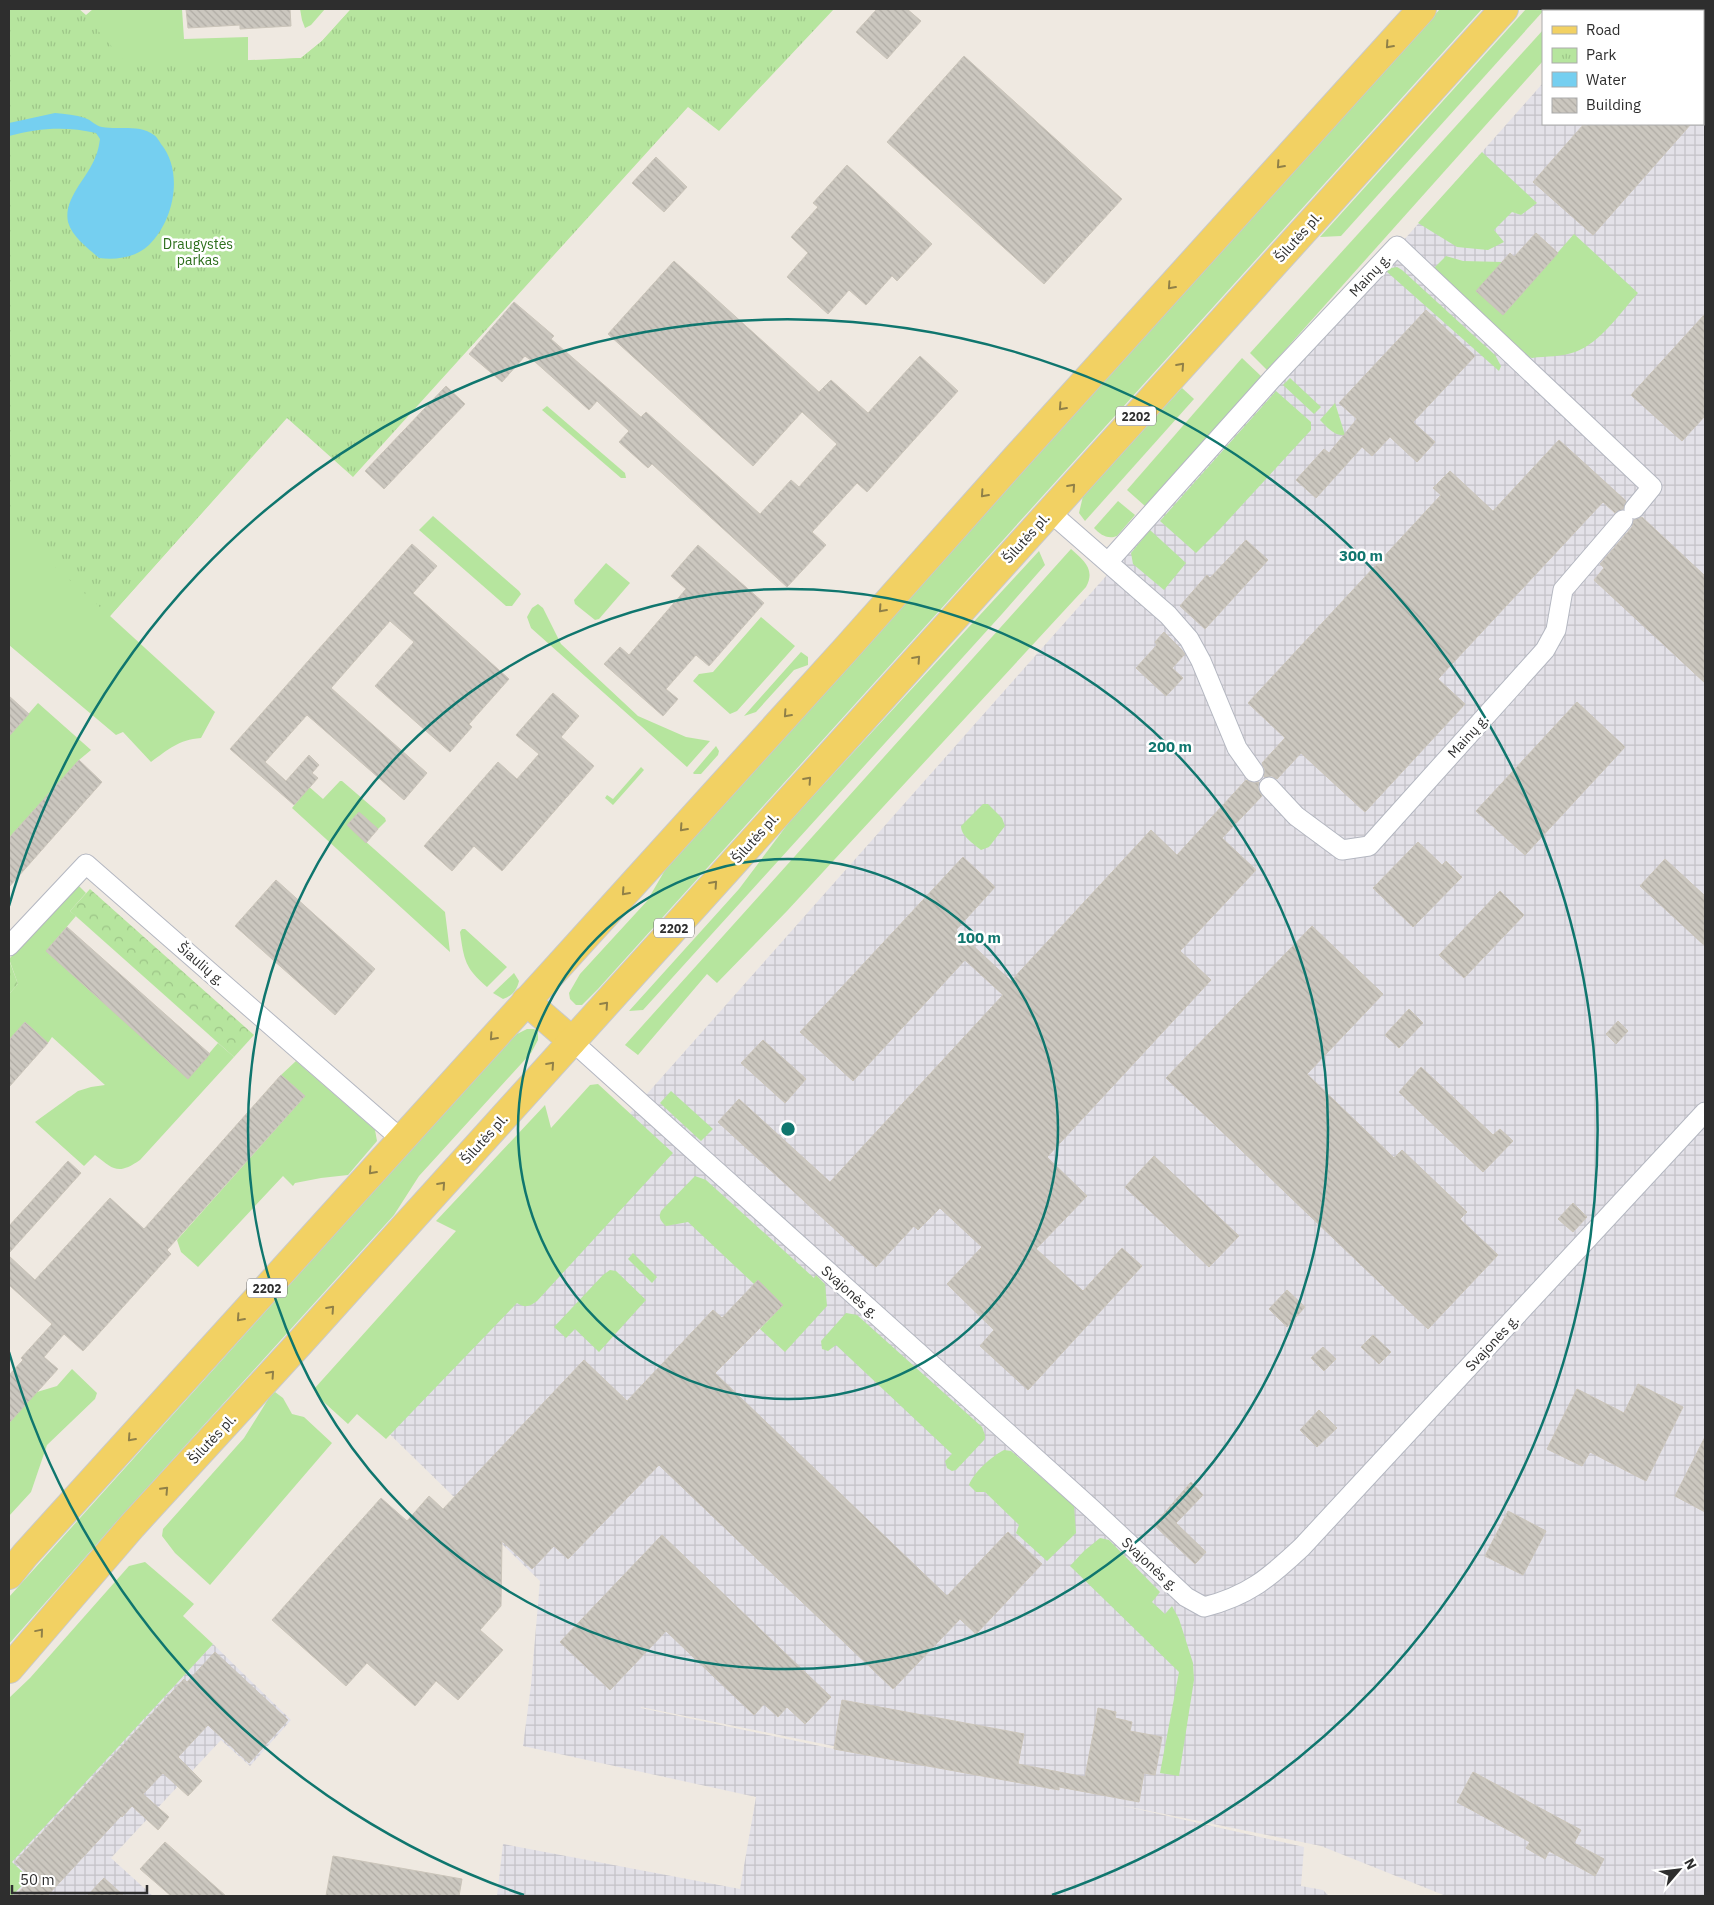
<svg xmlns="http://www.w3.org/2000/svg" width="1714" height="1905" font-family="'IBM Plex Sans',sans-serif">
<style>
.industrial{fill:url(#industrial-grid);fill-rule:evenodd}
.grass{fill:#b6e59e}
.forest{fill:url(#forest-crowns)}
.park{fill:url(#park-tufts)}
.water{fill:#75cff0}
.building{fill:url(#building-back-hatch);stroke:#cbc5ba}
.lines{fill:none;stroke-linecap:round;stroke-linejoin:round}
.minor-casing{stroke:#b4b7c1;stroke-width:21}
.primary-casing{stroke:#c9c9c9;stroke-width:30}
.minor{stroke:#fff;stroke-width:19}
.primary{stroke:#f2d163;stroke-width:28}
.oneway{stroke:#908048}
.ring{fill:none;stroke:#0f766e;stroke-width:2.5}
.labels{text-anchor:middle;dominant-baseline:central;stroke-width:5;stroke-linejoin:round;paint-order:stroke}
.shield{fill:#fff;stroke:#6d6d6d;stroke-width:1}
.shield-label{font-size:12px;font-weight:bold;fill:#2e2e2e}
.street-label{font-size:14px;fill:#2e2e2e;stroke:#fff}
.park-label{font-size:14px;fill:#2c6e1b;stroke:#fff}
.centre{fill:#0f766e;stroke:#fff;stroke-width:2.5}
.ring-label{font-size:15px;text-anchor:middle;font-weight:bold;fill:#0f766e;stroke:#fff;stroke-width:5;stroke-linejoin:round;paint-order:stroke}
</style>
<defs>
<pattern id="industrial-grid" width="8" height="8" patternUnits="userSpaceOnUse" patternTransform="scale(1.25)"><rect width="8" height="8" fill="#e3e1e8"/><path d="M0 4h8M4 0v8" fill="none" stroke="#c3c1c7"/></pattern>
<pattern id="forest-crowns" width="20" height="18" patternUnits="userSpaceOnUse" patternTransform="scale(1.25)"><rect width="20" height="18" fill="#b6e59e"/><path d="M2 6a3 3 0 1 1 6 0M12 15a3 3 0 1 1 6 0" fill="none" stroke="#9dc588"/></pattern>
<pattern id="park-tufts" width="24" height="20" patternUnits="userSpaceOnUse" patternTransform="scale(1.25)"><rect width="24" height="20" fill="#b6e59e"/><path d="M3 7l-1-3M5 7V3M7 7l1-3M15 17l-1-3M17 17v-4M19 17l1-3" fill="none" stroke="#9dc588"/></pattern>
<pattern id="building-back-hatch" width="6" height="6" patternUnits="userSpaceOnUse" patternTransform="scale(1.25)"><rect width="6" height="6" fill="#cbc7bf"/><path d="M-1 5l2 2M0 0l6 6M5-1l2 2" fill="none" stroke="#afaba4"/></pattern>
</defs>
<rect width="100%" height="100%" fill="#efe9e1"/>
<g class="industrial">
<path d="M1608,9H1705V1896H1446L1321,1846L1115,1804L1304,1847L1301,1886L1323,1890L1329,1896H497L503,1844L740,1889L756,1797L523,1746L531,1685L540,1581L366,1411L1543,83V124H1703V11H1606ZM641,1708V1707L907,1761L834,1749Z"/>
<polygon points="213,1644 291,1720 250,1766 221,1740 111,1858 153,1896 12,1896 29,1878 11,1862"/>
</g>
<g class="grass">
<path d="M9,9H79L86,15L93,9H182L184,39L248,37V61L301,58L322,41L351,9L246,463L110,616L215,712L201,738C178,740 169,749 151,762L123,732L116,735L9,645Z"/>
<polygon points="300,9 325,9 311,25 305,28 302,20"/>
<polygon points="1440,9 1482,9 598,989 582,1005 576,1005 570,999 569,993 580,974 647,901 668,865"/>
<polygon points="1526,9 1545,9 1341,236 1320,237"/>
<polygon points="1625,9 1705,9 1705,18 1703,21 1703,11 1628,11"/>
<polygon points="1543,30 1543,61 1267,370 1250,353"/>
<polygon points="1482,152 1537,203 1521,215 1512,212 1494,230 1504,242 1488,250 1457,247 1418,223"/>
<path d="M1574,234L1638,293C1621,312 1600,343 1575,352C1562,357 1546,356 1532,358L1528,357L1433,269L1446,256L1463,261L1503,262L1477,291L1503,315Z"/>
<polygon points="1397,267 1402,270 1495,355 1501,366 1499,371 1386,271 1391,268"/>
<polygon points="1242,358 1262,377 1145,506 1127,490"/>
<polygon points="1290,378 1321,407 1314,414 1283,385"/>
<polygon points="1182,388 1194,399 1085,521 1079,513 1083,496"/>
<polygon points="1276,391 1311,422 1311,430 1220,529 1196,553 1160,521"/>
<path d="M1335,403L1345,435C1335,437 1327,427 1320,420Z"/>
<polygon points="547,406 625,473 626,478 621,478 542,410"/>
<path d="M1118,501L1135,515L1117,536C1107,540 1100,534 1094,528Z"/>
<polygon points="433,516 519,591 521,594 512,606 506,606 419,530"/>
<polygon points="1150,530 1186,563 1164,590 1133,564 1131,553"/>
<path d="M1071,549C1083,560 1096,569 1086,587L787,911L717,983L707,974L638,1055L625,1045Z"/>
<polygon points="1039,551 1045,565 1002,614 643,1010 629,1011 739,889 790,821"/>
<polygon points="606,563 630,583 599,619 595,620 575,604 574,600"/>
<polygon points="538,604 543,608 561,644 638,716 686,737 710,741 687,767 531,628 527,617 532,608"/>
<polygon points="761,617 795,646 737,711 730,714 693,681 699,674 713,672"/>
<polygon points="801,652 808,657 808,665 794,670 756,712 744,716"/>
<polygon points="38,703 91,750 79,760 9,838 9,736"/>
<polygon points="716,746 719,751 718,755 701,774 694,774 693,773"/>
<polygon points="641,767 644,770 613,805 605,798 607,795 613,799"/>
<polygon points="340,781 342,781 385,818 386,821 378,829 359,812 347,825 445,912 450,952 292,808 303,795 307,785 323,799"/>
<path d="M983,804H988L1002,818L1005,826L989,847L981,850C974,844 961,836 961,826Z"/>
<path d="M79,886L86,893L70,911L76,916L46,951L188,1078L218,1043L234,1057L140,1160C118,1175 114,1170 95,1155L84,1166L35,1122L78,1091L91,1087L105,1085L52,1037L48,1043L25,1022L9,1040V994L18,984L9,959Z"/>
<path d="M462,929H465L507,967L487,987C465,968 464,960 460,932Z"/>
<path d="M514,973L519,981C517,990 512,996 503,999L493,993Z"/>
<polygon points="527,1029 534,1029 538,1032 538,1040 531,1053 419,1176 394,1215 117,1521 9,1644 9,1597 498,1053 517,1034"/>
<polygon points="296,1061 375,1130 377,1141 348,1175 321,1178 295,1183 293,1186 283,1176 198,1267 181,1252 177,1240 305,1096 281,1075"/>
<path d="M598,1084L673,1153L537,1301C529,1307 525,1308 517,1303L386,1439L357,1414L348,1424L317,1396L314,1389L456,1231L436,1221L545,1105L551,1128L590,1085Z"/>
<polygon points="671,1091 713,1129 701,1141 660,1103"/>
<path d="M695,1176L706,1180L814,1278L816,1275L825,1284L827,1306L785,1352L760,1329L783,1305L758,1281L754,1284L688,1222L666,1226C661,1221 658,1218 661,1211Z"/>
<polygon points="633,1253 657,1277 652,1283 628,1259"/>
<polygon points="610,1270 616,1271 646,1300 599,1352 575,1329 566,1338 554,1327 603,1275"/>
<polygon points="846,1313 857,1315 982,1427 985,1435 985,1439 956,1470 952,1471 947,1468 945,1461 952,1454 836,1345 828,1351 822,1349 821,1341"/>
<polygon points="72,1369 97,1393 95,1399 47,1445 31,1492 9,1516 9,1423 37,1392 57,1386"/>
<polygon points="275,1392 283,1398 292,1414 304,1417 332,1443 210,1585 175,1553 162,1536 163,1529 244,1438 272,1393"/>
<path d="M1004,1450L1011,1451L1074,1506L1076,1533L1047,1561L1016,1533L1019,1525L985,1492H976L969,1485C974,1472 992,1456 1004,1450Z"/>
<polygon points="1100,1538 1109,1540 1160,1592 1152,1602 1165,1614 1172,1606 1179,1619 1193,1663 1194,1680 1179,1776 1160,1773 1179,1672 1070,1566 1084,1551"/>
<polygon points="145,1562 194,1604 183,1616 213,1644 12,1862 29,1878 12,1896 9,1896 9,1698 30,1678 129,1566"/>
</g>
<g class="forest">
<polygon points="90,889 254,1035 234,1057 70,911"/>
<polygon points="9,960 18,984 9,994"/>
</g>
<polygon class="park" points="9,9 79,9 128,65 301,58 322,41 351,9 834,9 719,131 688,107 353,477 287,418 110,616 9,526"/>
<path class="water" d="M55,113C65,114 76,115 85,118C91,120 96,126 102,127C118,130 140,124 154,135C157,137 159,141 161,144C184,172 174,221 149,245C135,258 116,260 99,258C89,249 72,237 68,222C63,199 88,177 95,158C98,152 99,145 100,139L96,133C67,126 37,128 9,136V123Z"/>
<g class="building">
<polygon points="186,9 290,9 291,26 240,29 240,25 188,28"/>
<polygon points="877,9 907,9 921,21 887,59 856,32"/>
<polygon points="964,56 1122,199 1044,284 887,142"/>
<polygon points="1584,124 1691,124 1593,235 1533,182"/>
<polygon points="656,157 687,187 664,212 632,183"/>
<polygon points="847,165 932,244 897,281 892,276 866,305 849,290 828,314 787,277 808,253 791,237 818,207 813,203"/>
<polygon points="1536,233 1558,253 1503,315 1476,291 1510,253 1514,257"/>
<polygon points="674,261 819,392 831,380 868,413 920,356 958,391 867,492 857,483 812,532 826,545 787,587 652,464 648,468 619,442 629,431 597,401 589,410 533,360 532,361 525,356 502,382 469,354 514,302 554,336 551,339 641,417 646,412 760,514 791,480 799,487 837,444 802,412 753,466 608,334"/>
<polygon points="1426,310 1475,356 1413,422 1435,442 1417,462 1390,437 1372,456 1362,447 1316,498 1296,480 1324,449 1329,453 1357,419 1339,403"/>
<polygon points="1705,314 1705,416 1682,441 1631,395"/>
<polygon points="446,386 465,404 384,489 365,471"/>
<polygon points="1559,440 1626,501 1623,509 1615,513 1603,502 1438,679 1465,704 1365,812 1301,753 1277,779 1272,776 1264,777 1265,770 1262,763 1285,738 1248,703 1441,495 1433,488 1450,471 1493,511"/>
<polygon points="1642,517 1705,576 1705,683 1594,580 1604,568 1600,564 1632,527 1634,520"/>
<polygon points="1246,540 1268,560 1205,629 1180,606 1207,575 1210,578"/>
<polygon points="412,544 437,566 413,593 509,679 469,724 472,727 450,752 375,686 414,642 390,621 331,688 427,773 404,800 307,715 265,762 286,781 309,755 319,765 312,773 318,778 294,805 230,749"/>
<polygon points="698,545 764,603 709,666 696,655 666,689 678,699 663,716 604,664 620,647 629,655 686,589 671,576"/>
<polygon points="1164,632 1181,649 1185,654 1172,668 1183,678 1166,696 1136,668 1157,645 1155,642"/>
<polygon points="553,693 579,716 561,737 594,766 502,871 474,846 452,871 424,846 498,762 517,779 539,754 516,735"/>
<polygon points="9,696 29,714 9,736"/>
<polygon points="1577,702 1625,747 1525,855 1476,811"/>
<polygon points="79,760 102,782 9,887 9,838"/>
<polygon points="1246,780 1255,783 1259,782 1258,789 1262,796 1222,838 1256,870 1180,951 1211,980 1047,1157 1087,1196 1036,1249 1083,1291 1122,1248 1142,1266 1028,1390 980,1346 994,1330 947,1284 982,1247 940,1208 918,1230 914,1226 876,1267 718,1122 739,1099 830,1182 1003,995 965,960 853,1081 800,1032 963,857 995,887 956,930 1011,981 1151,830 1177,855"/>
<polygon points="359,812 378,829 366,843 347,825"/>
<polygon points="1418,842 1442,865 1446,861 1462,877 1413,927 1373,888"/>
<polygon points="1665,859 1705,896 1705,946 1640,886"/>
<polygon points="276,880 375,969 335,1015 235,926"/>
<polygon points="1500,891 1524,915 1464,978 1439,955"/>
<polygon points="1312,926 1383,994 1307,1074 1394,1158 1402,1150 1467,1212 1460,1219 1498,1255 1428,1329 1166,1078"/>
<polygon points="67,927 210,1054 188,1079 46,951"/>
<polygon points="1409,1009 1423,1023 1399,1048 1385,1035"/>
<polygon points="1618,1021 1628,1031 1616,1044 1606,1034"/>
<polygon points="25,1022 48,1043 9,1087 9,1040"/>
<polygon points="763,1040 806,1079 785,1103 741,1063"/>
<polygon points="1421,1067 1493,1135 1500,1129 1513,1141 1483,1172 1399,1092"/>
<polygon points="281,1075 305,1096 167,1250 171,1254 83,1351 64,1334 44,1357 58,1369 9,1423 9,1375 23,1360 21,1358 52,1324 9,1285 9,1256 35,1280 110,1198 144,1229"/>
<polygon points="1154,1156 1239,1236 1209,1267 1125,1187"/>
<polygon points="68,1161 81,1173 9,1253 9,1226"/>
<polygon points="1573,1203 1587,1217 1573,1232 1558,1219"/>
<polygon points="758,1280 783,1305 715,1373 947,1596 1008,1532 1042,1564 976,1634 960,1619 893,1689 659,1465 568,1559 554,1546 532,1569 502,1541 501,1606 480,1630 503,1650 458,1700 436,1681 415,1706 367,1663 346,1686 272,1620 381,1498 407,1521 429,1496 443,1509 584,1360 627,1401 713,1310 722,1318"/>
<polygon points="1287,1290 1305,1307 1287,1327 1269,1309"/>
<polygon points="1373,1335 1391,1352 1379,1364 1361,1347"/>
<polygon points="1323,1347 1336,1359 1324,1371 1311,1358"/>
<polygon points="1638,1384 1683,1407 1646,1481 1590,1452 1582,1466 1547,1449 1577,1389 1624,1413"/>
<polygon points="1319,1410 1337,1428 1317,1447 1300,1430"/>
<polygon points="1705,1437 1705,1512 1675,1496"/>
<polygon points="1191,1482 1203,1495 1176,1523 1206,1552 1195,1564 1154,1525"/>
<polygon points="1508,1511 1546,1531 1523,1575 1485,1556"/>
<polygon points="662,1535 831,1697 805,1724 787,1707 778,1717 764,1704 754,1715 666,1631 610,1690 560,1642"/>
<polygon points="215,1652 288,1720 249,1763 208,1725 178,1757 202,1781 188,1796 163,1773 143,1794 169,1817 158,1830 132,1806 122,1817 121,1816 47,1896 15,1896 32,1878 15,1862 184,1679 187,1682"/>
<polygon points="842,1700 1024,1734 1018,1764 1085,1777 1098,1708 1116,1712 1115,1718 1132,1722 1130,1731 1162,1737 1155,1775 1144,1773 1139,1802 1059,1787 1059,1790 834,1749"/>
<polygon points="1473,1772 1581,1830 1574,1843 1604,1859 1595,1876 1549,1851 1545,1859 1526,1848 1530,1842 1457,1802"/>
<polygon points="165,1842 226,1896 171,1896 140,1869"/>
<polygon points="333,1856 462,1879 459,1896 326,1896"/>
<polygon points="104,1878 124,1896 87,1896"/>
</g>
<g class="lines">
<defs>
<g id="minor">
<polyline points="1050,512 1168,615 1189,639 1201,661 1237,748 1254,772"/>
<polyline points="1108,562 1272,379 1397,246 1652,487 1634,509"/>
<polyline points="1269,787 1296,816 1342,850 1369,846 1545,650 1556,630 1563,590 1623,520"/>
<polyline points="9,946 86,864 401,1139"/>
<path d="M572,1041L1092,1509L1186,1597L1204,1607C1248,1596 1269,1578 1302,1547L1705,1112"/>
</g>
<g id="primary">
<polyline points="526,1001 572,1041"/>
<polyline points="9,1575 25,1555 846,649 1016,458 1422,9"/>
<polyline points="9,1669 132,1526 298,1345 1504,9"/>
</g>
</defs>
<use href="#minor" class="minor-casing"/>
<use href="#primary" class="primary-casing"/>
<use href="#minor" class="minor"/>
<use href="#primary" class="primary"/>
</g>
<defs><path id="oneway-chevron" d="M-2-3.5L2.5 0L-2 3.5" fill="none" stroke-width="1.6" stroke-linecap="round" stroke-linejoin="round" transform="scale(1.25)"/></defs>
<g class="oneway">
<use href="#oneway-chevron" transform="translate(1389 45) rotate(132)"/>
<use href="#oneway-chevron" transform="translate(1280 165) rotate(132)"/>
<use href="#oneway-chevron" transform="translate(1171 286) rotate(132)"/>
<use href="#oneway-chevron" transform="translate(1181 366) rotate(-48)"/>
<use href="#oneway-chevron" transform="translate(1062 407) rotate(132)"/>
<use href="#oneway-chevron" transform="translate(1072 487) rotate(-48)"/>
<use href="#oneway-chevron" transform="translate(984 494) rotate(132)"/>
<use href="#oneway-chevron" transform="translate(882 609) rotate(132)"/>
<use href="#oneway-chevron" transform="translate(917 659) rotate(-48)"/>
<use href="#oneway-chevron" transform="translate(787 714) rotate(132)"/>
<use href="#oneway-chevron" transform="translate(808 780) rotate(-48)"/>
<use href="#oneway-chevron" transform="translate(683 828) rotate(132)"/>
<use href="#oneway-chevron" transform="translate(714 884) rotate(-48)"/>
<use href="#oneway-chevron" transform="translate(625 892) rotate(132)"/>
<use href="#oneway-chevron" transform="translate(605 1005) rotate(-48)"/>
<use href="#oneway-chevron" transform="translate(493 1037) rotate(132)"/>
<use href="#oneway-chevron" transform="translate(551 1065) rotate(-48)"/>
<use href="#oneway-chevron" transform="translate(372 1171) rotate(132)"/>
<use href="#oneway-chevron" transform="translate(442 1185) rotate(-48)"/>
<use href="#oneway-chevron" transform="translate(331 1309) rotate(-48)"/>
<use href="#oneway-chevron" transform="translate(240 1318) rotate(132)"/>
<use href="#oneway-chevron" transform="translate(271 1374) rotate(-48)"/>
<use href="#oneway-chevron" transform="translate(131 1438) rotate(132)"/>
<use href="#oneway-chevron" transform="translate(165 1490) rotate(-47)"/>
<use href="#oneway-chevron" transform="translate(40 1632) rotate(-50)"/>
</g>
<g class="ring">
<circle cx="788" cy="1129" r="270"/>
<circle cx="788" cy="1129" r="540"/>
<path d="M524 1895A810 810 0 0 1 9 1352M9 906A810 810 0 1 1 1052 1895"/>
</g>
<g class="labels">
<g class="shield">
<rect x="1116" y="406.5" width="40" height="19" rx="4"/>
<rect x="654" y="918.5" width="40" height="19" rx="4"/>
<rect x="247" y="1278.5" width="40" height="19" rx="4"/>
</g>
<g class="shield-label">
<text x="1136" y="416">2202</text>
<text x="674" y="928">2202</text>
<text x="267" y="1288">2202</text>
</g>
<g class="street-label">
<text transform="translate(1298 237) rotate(-48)">Šilutės pl.</text>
<text transform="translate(1370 275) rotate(-47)">Mainų g.</text>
<text transform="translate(1026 538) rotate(-48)">Šilutės pl.</text>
<text transform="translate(1468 736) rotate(-48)">Mainų g.</text>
<text transform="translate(755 838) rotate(-48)">Šilutės pl.</text>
<text transform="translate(201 964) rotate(41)">Šiaulių g.</text>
<text transform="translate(484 1139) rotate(-48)">Šilutės pl.</text>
<text transform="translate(850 1292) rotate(42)">Svajonės g.</text>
<text transform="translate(1492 1343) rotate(-47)">Svajonės g.</text>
<text transform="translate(212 1439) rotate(-47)">Šilutės pl.</text>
<text transform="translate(1150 1564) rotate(43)">Svajonės g.</text>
</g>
<g class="park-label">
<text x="198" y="244">Draugystės<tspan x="198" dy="16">parkas</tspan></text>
</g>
</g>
<circle cx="788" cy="1129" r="8" class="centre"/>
<g class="ring-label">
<text x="1361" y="561">300 m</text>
<text x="1170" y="752">200 m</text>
<text x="979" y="943">100 m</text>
</g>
<rect width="1714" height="1905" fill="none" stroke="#2e2e2e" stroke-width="20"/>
<rect x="1542" y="10" width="162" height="115" fill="#ffffff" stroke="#ababab"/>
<rect x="1552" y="26" width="25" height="8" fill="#f2d163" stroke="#ababab"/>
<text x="1586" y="35" font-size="15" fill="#2e2e2e">Road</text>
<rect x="1552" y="48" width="25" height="15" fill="url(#park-tufts)" stroke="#ababab"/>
<text x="1586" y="60" font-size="15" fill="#2e2e2e">Park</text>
<rect x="1552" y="72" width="25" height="15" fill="#75cff0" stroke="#ababab"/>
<text x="1586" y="85" font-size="15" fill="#2e2e2e">Water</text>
<rect x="1552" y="98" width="25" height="15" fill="url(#building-back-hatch)" stroke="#ababab"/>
<text x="1586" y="110" font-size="15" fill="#2e2e2e">Building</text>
<g transform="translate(1679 1870) rotate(62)" stroke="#ffffff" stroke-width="4" paint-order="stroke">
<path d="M0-4L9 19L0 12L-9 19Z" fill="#2e2e2e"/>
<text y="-8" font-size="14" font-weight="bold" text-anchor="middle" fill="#2e2e2e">N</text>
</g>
<path d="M12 1885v8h135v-8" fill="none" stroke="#2e2e2e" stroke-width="2.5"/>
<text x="20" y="1885" font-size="15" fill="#2e2e2e" stroke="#ffffff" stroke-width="4" paint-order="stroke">50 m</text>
</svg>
